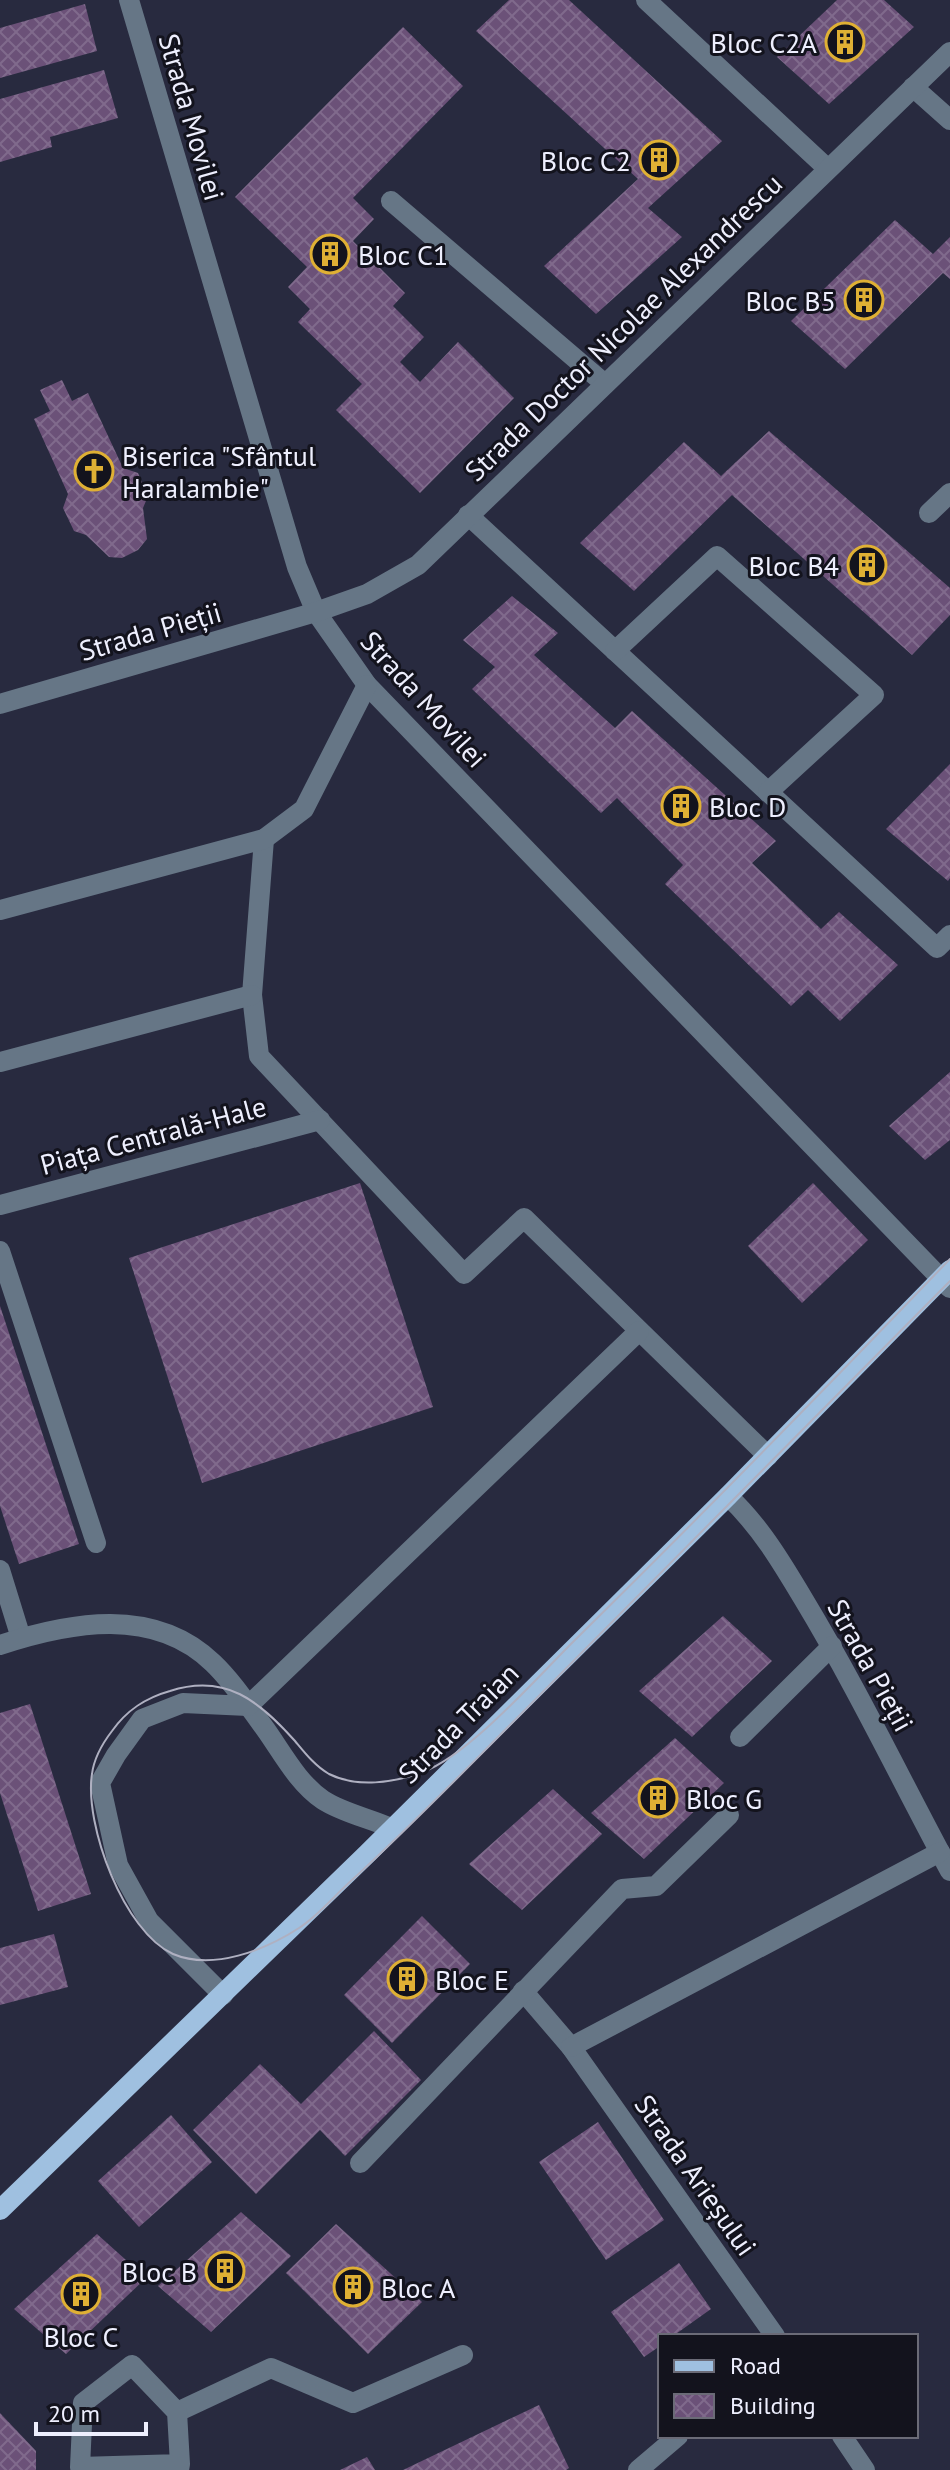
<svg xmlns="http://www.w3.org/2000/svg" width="950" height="2470" font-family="'PT Sans',sans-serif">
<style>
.building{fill:url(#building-cross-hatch)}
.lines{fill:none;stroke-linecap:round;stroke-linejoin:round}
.minor{stroke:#667686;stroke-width:20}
.major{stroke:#9fc0e0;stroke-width:20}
.tram{stroke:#afb0c1;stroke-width:2}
.labels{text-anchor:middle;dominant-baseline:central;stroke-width:6;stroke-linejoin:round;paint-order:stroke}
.poi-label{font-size:28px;fill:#eeeffe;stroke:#13131d;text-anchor:start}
.street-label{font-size:28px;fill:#eeeffe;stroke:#13131d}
</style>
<defs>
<pattern id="building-cross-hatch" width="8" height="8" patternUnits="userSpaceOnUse" patternTransform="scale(2)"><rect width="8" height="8" fill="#6b5178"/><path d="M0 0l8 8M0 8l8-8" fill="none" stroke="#806a8c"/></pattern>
</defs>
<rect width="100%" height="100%" fill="#282a3f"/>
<g class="building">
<polygon points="509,0 569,0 722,141 648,208 682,237 596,314 544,266 638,179 476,31"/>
<polygon points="837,0 884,0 914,27 829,104 777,57"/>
<polygon points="85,4 97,51 0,78 0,28"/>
<polygon points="403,27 463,86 353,198 374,219 353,241 405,293 393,306 424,337 400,362 420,382 458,342 514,398 420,493 336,410 362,384 298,322 310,309 288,287 307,267 235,197"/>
<polygon points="104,70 118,118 50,137 52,147 0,162 0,99"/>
<polygon points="895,220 933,254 950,237 950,279 943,273 845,369 791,321"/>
<polygon points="62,380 72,401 88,393 123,468 138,473 148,496 143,508 147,539 138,550 122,558 109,557 86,535 74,531 63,508 68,494 34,419 50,411 40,390"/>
<polygon points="769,431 950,588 950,615 912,655 732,495 634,591 580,543 684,442 721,476"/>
<polygon points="512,596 558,633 534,655 615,728 632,711 776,841 752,863 821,929 839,912 898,965 840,1021 808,990 791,1006 665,884 683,865 617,798 601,813 472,689 495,667 463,640"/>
<polygon points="950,764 950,878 948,881 886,829"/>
<polygon points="950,1072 950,1140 925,1160 889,1126"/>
<polygon points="360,1183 433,1407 202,1483 129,1258"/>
<polygon points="813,1183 868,1240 802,1303 748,1246"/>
<polygon points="0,1306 79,1544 19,1564 0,1506"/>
<polygon points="723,1616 772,1661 692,1737 639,1691"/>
<polygon points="30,1704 91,1894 38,1911 0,1793 0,1713"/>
<polygon points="675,1738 724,1783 644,1859 591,1813"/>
<polygon points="553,1789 602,1834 522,1910 469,1864"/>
<polygon points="422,1916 470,1964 392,2043 344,1995"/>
<polygon points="54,1934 68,1987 0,2005 0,1948"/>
<polygon points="374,2031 421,2080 345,2156 320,2130 256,2194 193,2130 260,2064 301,2104"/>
<polygon points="171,2115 212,2162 139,2227 98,2181"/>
<polygon points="598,2122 664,2220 606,2260 539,2162"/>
<polygon points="241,2212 291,2256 211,2332 158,2286"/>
<polygon points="336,2224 422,2302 368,2354 286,2273"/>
<polygon points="97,2234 146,2278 66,2354 14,2309"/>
<polygon points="679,2263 711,2309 673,2336 660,2336 660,2346 644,2357 611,2312"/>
<polygon points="539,2405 569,2468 566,2470 403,2470"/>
<polygon points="0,2413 36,2451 36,2470 0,2470"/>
<polygon points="367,2457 375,2470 340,2470"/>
</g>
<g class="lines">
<g class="minor">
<polyline points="129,0 297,567 316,612 367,685 950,1288"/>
<polyline points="646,0 828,169"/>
<polyline points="913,87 950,120"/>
<polyline points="391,201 605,384"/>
<polyline points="929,513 950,493"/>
<polyline points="468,515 937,948 950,935"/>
<polyline points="615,651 717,556 874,695 768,792"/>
<polyline points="0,704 316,612 367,594 418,565 950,52"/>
<polyline points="264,839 252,995 259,1056 464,1274 524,1218 768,1456"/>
<polyline points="0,910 264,839 304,809 367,685"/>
<polyline points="0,1062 252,995"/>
<polyline points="0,1205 320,1120"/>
<polyline points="0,1251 96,1543"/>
<path d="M728,1496C760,1526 782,1563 804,1600C857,1688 901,1780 950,1871"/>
<polyline points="0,1570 21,1638"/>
<path d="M0,1645C70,1622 154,1606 213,1663C233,1682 249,1707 266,1730C283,1754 298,1783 323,1800C343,1813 369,1818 391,1828"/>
<polyline points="740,1737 832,1646"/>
<polyline points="523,1991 571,2047 775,2336"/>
<polyline points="223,1995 149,1921 118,1865 100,1783 116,1755 142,1719 183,1703 248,1706 639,1331"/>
<polyline points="571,2047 940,1852"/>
<polyline points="360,2163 622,1889 656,1886 729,1815"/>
<polyline points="177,2412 271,2368 353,2403 463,2355"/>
<polyline points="842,2436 865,2470"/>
<polyline points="179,2470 180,2464 177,2412 132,2365 83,2403 80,2467 180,2464"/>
<polyline points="638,2470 678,2436"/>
</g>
<polyline class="major" points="0,2210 367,1854 728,1496 950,1270"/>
<path class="tram" d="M950,1259C827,1387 703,1514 577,1638C538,1676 471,1754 423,1772C393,1783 357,1788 329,1774C315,1766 305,1753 295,1741C259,1701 226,1673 170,1691C145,1698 127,1710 112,1731C102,1744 94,1758 92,1774C84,1825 124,1932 173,1954C213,1971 265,1950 299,1928C318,1916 335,1895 352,1880C409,1828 462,1773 516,1719C661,1573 805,1427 950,1281"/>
</g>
<defs>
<symbol id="building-ring" viewBox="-11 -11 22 22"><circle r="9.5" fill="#13131d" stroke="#dfb034" stroke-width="1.5"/><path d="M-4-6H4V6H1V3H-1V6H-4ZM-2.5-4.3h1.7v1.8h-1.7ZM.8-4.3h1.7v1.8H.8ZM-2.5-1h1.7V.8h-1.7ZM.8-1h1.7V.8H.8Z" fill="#dfb034"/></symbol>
<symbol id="church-ring" viewBox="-11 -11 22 22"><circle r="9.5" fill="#13131d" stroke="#dfb034" stroke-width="1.5"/><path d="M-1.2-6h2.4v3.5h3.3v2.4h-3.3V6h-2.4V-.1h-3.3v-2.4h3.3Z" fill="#dfb034"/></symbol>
</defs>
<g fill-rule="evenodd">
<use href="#building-ring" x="823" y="20" width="44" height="44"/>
<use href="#building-ring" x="637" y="138" width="44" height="44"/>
<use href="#building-ring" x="308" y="232" width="44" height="44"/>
<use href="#building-ring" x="842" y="278" width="44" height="44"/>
<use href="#church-ring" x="72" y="449" width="44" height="44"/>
<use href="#building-ring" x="845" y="543" width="44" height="44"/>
<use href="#building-ring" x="659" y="784" width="44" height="44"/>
<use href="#building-ring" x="636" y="1776" width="44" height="44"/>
<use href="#building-ring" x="385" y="1957" width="44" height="44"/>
<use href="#building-ring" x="203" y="2249" width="44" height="44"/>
<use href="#building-ring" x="331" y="2265" width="44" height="44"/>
<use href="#building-ring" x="59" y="2272" width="44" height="44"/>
</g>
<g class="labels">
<g class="poi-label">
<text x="817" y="42" text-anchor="end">Bloc C2A</text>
<text x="631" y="160" text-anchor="end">Bloc C2</text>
<text x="358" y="254">Bloc C1</text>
<text x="836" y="300" text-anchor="end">Bloc B5</text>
<text x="122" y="455">Biserica "Sfântul<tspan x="122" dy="32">Haralambie"</tspan></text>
<text x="839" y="565" text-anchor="end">Bloc B4</text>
<text x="709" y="806">Bloc D</text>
<text x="686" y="1798">Bloc G</text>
<text x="435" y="1979">Bloc E</text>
<text x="197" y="2271" text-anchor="end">Bloc B</text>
<text x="381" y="2287">Bloc A</text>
<text x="81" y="2336" text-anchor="middle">Bloc C</text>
</g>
<g class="street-label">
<text transform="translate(192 117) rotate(74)">Strada Movilei</text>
<text transform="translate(623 327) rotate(-44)">Strada Doctor Nicolae Alexandrescu</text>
<text transform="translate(150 631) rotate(-16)">Strada Pieții</text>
<text transform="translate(424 699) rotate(48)">Strada Movilei</text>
<text transform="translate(153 1135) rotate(-15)">Piața Centrală-Hale</text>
<text transform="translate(871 1665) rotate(61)">Strada Pieții</text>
<text transform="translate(458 1723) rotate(-45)">Strada Traian</text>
<text transform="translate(696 2175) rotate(55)">Strada Arieșului</text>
</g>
</g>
<rect x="658" y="2334" width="260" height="104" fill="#13131d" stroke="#6b6b77" stroke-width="2"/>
<rect x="674" y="2360" width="40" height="12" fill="#9fc0e0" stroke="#6b6b77" stroke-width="2"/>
<text x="730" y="2374" font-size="24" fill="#eeeffe">Road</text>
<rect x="674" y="2394" width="40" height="24" fill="url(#building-cross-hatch)" stroke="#6b6b77" stroke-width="2"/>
<text x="730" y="2414" font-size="24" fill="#eeeffe">Building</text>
<path d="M36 2422v12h110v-12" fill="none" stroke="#eeeffe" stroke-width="4"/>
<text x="48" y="2422" font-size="24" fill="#eeeffe" stroke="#13131d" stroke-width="6" paint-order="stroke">20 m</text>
</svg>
